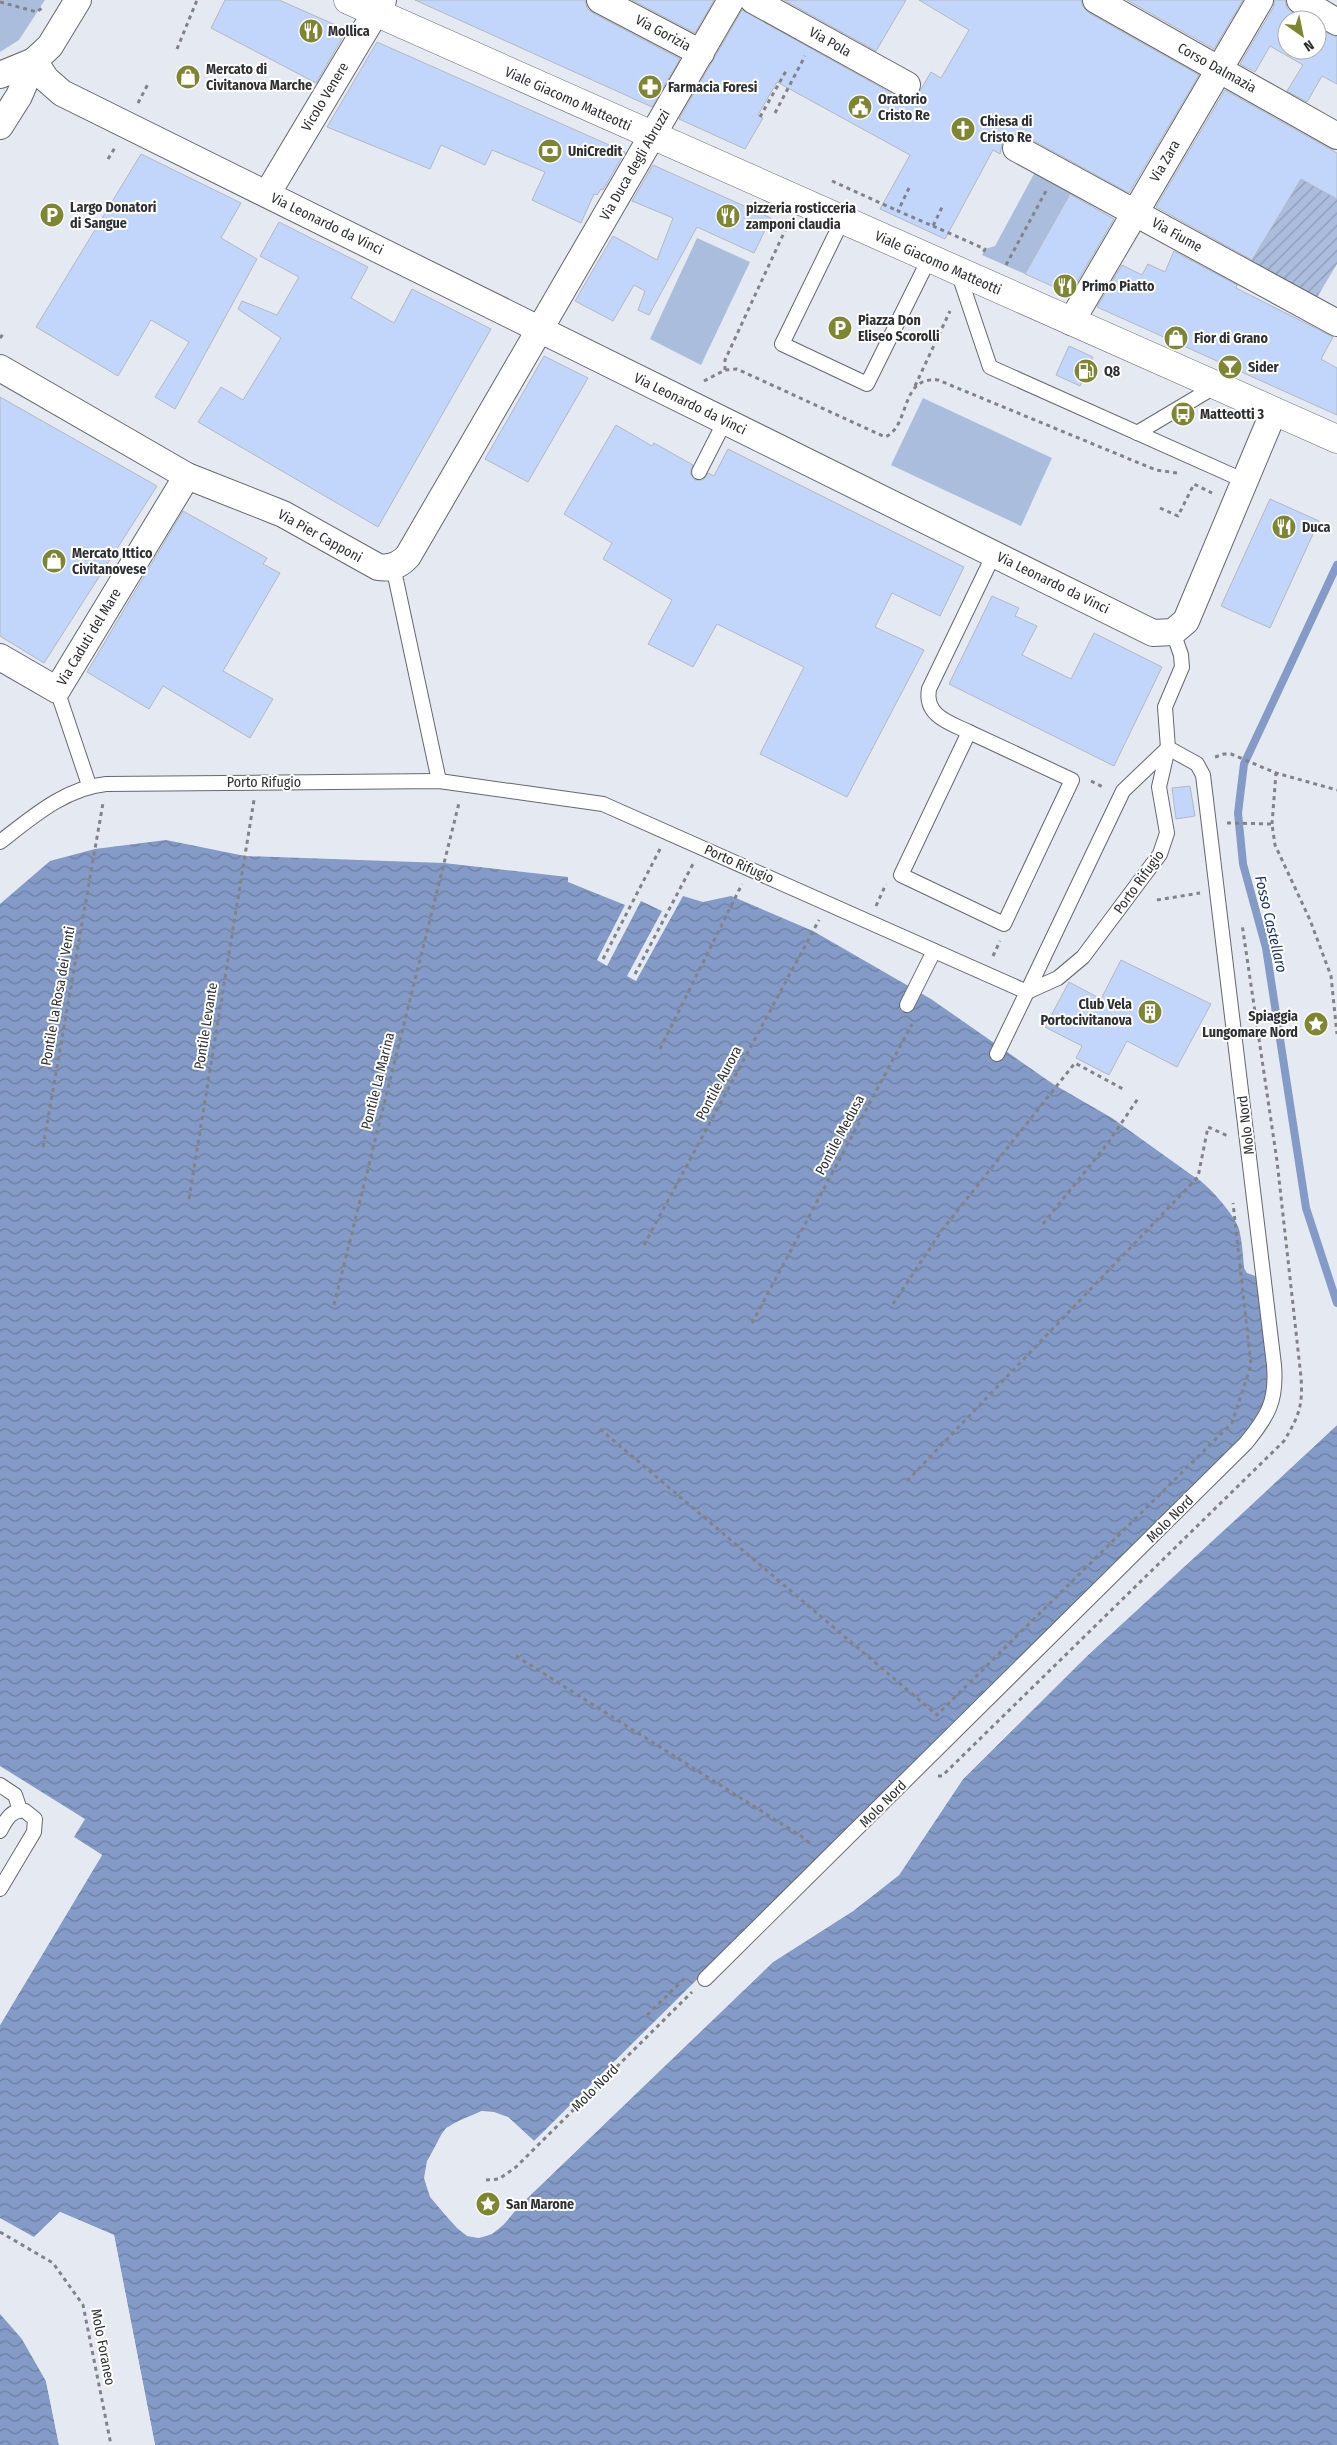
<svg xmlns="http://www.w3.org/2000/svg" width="1337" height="2445" font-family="'Fira Sans Condensed',sans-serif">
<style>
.park{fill:#abbddd}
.garden{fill:url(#garden-furrows)}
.water{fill:url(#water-waves)}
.pier{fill:#e5e9f1}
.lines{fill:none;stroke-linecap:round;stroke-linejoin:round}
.stream{stroke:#849bc7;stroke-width:8}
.building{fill:#c2d6fb;stroke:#b4b8bf}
.lane-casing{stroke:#64686e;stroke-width:16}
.street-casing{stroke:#64686e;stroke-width:28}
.secondary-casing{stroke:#64686e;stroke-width:29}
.path{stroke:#818388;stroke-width:3;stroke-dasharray:4 4;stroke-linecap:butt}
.lane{stroke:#fff;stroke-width:14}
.street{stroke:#fff;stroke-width:26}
.secondary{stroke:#fff;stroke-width:28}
.labels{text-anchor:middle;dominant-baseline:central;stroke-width:4;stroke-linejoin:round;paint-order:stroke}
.poi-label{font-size:14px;font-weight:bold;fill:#2e2f32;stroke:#fff;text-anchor:start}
.street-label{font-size:14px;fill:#2e2f32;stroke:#fff}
.water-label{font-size:15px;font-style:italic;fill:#1a346b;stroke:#fff}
</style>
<defs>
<pattern id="garden-furrows" width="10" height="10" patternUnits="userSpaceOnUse" patternTransform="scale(1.25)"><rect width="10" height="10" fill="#abbddd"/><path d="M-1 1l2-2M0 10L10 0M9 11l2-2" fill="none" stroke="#8c9ab4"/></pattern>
<pattern id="water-waves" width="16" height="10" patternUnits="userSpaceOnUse" patternTransform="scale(1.25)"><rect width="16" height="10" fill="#849bc7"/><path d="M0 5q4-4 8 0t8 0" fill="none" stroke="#6c7fa2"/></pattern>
</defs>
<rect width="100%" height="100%" fill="#e5e9f1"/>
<g class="park">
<polygon points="0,0 45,0 19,40 0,52"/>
<polygon points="1035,172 1071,192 1025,274 982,255 985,249 995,246"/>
<polygon points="697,238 750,262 701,365 650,339"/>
<polygon points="923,398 1052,458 1021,526 891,465"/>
</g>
<polygon class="garden" points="1301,179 1337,199 1337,264 1316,299 1250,263"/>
<g class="water">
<path d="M166,840L245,856L444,863L568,877V882L625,905L597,960L607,966L641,901L662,911L627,976L636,981L683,896L703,902L731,896L736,898L813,931L931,999L1053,1084L1112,1118L1193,1176C1205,1181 1235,1215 1239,1229C1242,1241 1243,1255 1244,1268L1247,1273L1258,1277C1262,1310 1272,1356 1269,1388C1267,1405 1254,1422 1245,1436L534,2141L508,2117L482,2111C471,2116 457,2120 447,2128C442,2131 438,2141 435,2147C417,2179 426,2193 448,2218C457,2227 466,2239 480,2237C497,2235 508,2220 518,2207L773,1962L853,1911L899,1875L963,1779L1087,1656L1337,1425V2445H155L114,2235L60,2212L34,2237L0,2218V2025L102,1855L74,1837L85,1819L0,1766V904L50,861L95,849Z"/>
<polygon points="0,2314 22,2339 46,2381 59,2445 0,2445"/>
</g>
<g class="pier">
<polygon points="1337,1422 1337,1425 1232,1523 1087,1656 963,1779 899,1875 853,1911 773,1962 518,2207 504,2224 492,2234 479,2238 467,2236 457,2228 430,2197 424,2178 427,2161 446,2128 482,2111 494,2112 508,2117 534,2141 532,2142 506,2119 494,2114 482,2113 447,2130 438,2143 429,2161 427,2178 432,2195 459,2226 468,2233 479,2235 491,2231 503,2223 516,2205 771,1960 851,1909 897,1873 962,1777 1085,1655"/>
<polygon points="74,1837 102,1855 0,2025 0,2020 99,1856 73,1839"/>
<polygon points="60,2212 114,2235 155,2445 152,2445 112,2237 61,2215 36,2238 34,2237"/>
<polygon points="0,2312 24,2337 48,2380 62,2445 59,2445 46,2381 22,2339"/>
</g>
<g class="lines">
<polyline class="stream" points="1337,565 1244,764 1238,813 1243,864 1266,948 1306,1208 1337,1303"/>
</g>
<g class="building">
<polygon points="225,0 279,0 347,30 316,83 211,28"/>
<polygon points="415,0 585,0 587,8 593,13 680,59 652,107"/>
<polygon points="632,0 714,0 695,33"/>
<polygon points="784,0 906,0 876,51"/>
<polygon points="919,0 1081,0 1083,7 1089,13 1199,75 1129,193 1023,135 1011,134 1003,140 1000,154 993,150 945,239 880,209 910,155 777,82 758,115 763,118 745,149 679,119 742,10 900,98 913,103 931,72 941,78 969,30"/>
<polygon points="1127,0 1243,0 1214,49"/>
<polygon points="1275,0 1285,0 1287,8 1304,20 1287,20 1287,50 1317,50 1317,28 1337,37 1337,84 1322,76 1307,102 1287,91 1303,65 1270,46 1255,72 1240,64 1273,8"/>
<polygon points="377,42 625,152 603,190 601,189 597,195 594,194 581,223 532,200 545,172 492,150 485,165 441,145 430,169 327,127"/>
<polygon points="1225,90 1337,153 1337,199 1301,179 1252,260 1156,207"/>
<polygon points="141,154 241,203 221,238 257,259 175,409 155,397 189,342 151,320 118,376 36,327"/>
<polygon points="653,165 771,218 754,253 697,227 649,315 638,310 645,291 634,285 613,321 575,301 613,236 657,260 673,218 632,201"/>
<polygon points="1070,194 1114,219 1070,294 1025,274"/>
<polygon points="279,222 368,267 351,298 394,323 412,289 491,329 378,527 198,422 221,387 243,400 281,338 238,309 242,301 277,315 299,277 260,256"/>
<polygon points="1174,251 1237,285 1236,288 1333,337 1321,359 1337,368 1337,415 1097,307 1122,265 1142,275 1148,264 1165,272"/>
<polygon points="1069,346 1093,357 1080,386 1056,375"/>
<polygon points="544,356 588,378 528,482 485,459"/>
<polygon points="0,397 157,486 44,663 0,636"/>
<polygon points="616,425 652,446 654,443 693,465 690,473 695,480 703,480 708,473 714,476 728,449 964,567 940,616 892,593 875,627 924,650 847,797 760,754 804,667 717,624 693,667 648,644 672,600 603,559 612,543 564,514"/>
<polygon points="1270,499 1319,521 1270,628 1221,606"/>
<polygon points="183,511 267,558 263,564 280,573 223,671 273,699 250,738 163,686 149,709 87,672"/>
<polygon points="992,596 1019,608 1015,616 1037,626 1022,655 1071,679 1094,633 1162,667 1114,766 949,684"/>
<polygon points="1190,786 1195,816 1176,819 1172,788"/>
<polygon points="1121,960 1211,1004 1177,1067 1127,1041 1109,1075 1076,1058 1082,1046 1045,1027 1069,982 1101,999"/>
</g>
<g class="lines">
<defs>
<g id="lane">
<polyline points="842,221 782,344 867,384 929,259"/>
<polyline points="958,272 990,367 1245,481"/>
<polyline points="1137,433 1216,386"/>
<polyline points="699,472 725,421"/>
<polyline points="393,566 439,781"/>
<polyline points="57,690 89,785"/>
<polygon points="969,732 1072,780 1004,924 901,875"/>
<path d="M969,732C950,723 924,716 929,689L994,554"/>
<polygon points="1168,748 1159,787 1167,833 1160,854 1083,957 1058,978 1027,992 1123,791"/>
<path d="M0,842C31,818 65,788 106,784L439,781L603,804L1027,992L997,1054"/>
<polyline points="907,1005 934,951"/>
<polyline points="0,1785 15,1795 20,1810"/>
<path d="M0,1831C6,1820 11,1809 25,1811L35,1819L34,1832L0,1889"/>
<path d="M705,1979L1246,1443C1268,1416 1277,1401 1274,1365L1203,775L1197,764L1168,748L1165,707L1182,667L1181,655L1173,632"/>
</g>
<g id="street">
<polyline points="600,0 701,53"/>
<polyline points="753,0 907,85"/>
<polyline points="1096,0 1337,136"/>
<polyline points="1300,0 1337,22"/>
<polyline points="34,61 46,79 62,93 1153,633 1173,632 1186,621 1274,411"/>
<polyline points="0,75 34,61"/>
<polyline points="0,126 19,96 34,61 50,46 78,0"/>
<polyline points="1016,148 1337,323"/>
<polyline points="267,194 383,0"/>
<polyline points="1071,322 1260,0"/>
<path d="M0,368L187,476L283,514L378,567C390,569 400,565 408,556L731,0"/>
<polyline points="0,657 57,690 187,476"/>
</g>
<polyline id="secondary" points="348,0 1337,439"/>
</defs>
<use href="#lane" class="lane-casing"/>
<use href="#street" class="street-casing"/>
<use href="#secondary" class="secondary-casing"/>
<g class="path">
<polyline points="0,2 37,12 43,7"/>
<polyline points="177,49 197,0"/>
<polyline points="138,103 148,84"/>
<polyline points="775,113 805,56"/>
<polyline points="760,117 786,71"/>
<polyline points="108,159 116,146"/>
<polyline points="832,181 898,211"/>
<polyline points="909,188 898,211 933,226 943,205"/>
<polyline points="933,226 985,249 983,253"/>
<polyline points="1006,265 1046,191"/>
<polyline points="0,338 4,333"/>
<polyline points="725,370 725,360 788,224"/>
<path d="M704,381L725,370L737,369L885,437C911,426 899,376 938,380L1156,470L1177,473"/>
<polyline points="915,386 950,311"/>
<polyline points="1160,508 1178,516 1194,484 1212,493"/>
<polyline points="1215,757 1224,754 1231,754 1276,773 1337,790"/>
<polyline points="1091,781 1103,787"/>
<polyline points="1227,823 1272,824 1275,845 1310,920 1331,976 1337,1034"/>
<polyline points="1272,824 1276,773"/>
<polyline points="1157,900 1200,893"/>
<polyline points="876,906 886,884"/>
<polyline points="993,956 1000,941"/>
<polyline points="603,959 660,849"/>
<polyline points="635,974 693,864"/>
<polyline points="660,1049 742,884"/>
<polyline points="43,1147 103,803"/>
<polyline points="189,1199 254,800"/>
<polyline points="1043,1224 1108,1143 1139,1097"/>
<polyline points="644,1245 819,920"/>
<polyline points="893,1304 942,1230 1075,1063 1123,1089"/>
<polyline points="334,1305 459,803"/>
<polyline points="752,1323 912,1024"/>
<polyline points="600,1429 937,1715 1232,1423 1251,1365 1233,1203"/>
<polyline points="907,1481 1198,1177 1208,1127 1228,1136"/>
<polyline points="516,1656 804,1838 812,1846"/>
<path d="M938,1776H942L1284,1441C1299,1416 1303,1406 1301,1377L1277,1161L1242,924"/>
<polyline points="647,2015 686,1977"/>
<polyline points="486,2180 499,2179 516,2167 692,1992"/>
<polyline points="0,2232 53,2263 83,2305 111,2445"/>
</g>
<use href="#lane" class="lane"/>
<use href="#street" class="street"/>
<use href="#secondary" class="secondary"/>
</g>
<defs>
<symbol id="restaurant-disc" viewBox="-11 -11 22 22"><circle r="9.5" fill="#7f8632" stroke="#fff"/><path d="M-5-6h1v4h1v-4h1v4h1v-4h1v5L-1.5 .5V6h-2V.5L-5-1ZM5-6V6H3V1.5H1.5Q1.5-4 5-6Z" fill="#fff"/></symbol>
<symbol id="shop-disc" viewBox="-11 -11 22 22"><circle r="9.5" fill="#7f8632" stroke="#fff"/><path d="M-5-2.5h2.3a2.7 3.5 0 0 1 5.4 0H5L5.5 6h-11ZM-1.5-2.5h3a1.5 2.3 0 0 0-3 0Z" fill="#fff"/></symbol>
<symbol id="pharmacy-disc" viewBox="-11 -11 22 22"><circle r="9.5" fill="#7f8632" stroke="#fff"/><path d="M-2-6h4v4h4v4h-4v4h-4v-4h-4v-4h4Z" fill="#fff"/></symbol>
<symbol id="civic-disc" viewBox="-11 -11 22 22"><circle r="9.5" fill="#7f8632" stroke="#fff"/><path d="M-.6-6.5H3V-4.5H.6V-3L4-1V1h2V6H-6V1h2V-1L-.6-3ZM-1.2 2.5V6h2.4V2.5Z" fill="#fff"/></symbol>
<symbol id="church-disc" viewBox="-11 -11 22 22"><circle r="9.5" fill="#7f8632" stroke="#fff"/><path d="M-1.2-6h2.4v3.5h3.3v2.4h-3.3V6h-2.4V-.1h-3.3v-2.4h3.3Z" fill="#fff"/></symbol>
<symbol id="bank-disc" viewBox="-11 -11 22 22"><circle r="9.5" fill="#7f8632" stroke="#fff"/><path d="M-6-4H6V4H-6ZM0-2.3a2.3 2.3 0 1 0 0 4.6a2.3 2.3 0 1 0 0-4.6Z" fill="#fff"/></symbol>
<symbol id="parking-disc" viewBox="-11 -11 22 22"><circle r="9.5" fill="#7f8632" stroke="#fff"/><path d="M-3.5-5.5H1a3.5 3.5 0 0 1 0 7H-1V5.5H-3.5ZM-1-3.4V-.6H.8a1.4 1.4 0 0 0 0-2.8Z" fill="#fff"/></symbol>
<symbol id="bar-disc" viewBox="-11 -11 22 22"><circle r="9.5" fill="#7f8632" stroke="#fff"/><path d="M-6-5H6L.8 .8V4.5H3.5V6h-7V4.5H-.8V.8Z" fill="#fff"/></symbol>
<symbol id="fuel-disc" viewBox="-11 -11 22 22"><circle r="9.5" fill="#7f8632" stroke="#fff"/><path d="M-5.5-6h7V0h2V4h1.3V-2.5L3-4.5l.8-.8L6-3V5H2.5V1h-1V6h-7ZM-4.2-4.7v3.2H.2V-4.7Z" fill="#fff"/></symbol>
<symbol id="bus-disc" viewBox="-11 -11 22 22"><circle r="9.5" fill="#7f8632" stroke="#fff"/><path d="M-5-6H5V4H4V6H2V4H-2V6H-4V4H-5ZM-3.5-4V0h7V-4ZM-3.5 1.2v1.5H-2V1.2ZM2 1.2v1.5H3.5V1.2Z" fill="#fff"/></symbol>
<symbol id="building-disc" viewBox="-11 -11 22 22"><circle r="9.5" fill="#7f8632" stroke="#fff"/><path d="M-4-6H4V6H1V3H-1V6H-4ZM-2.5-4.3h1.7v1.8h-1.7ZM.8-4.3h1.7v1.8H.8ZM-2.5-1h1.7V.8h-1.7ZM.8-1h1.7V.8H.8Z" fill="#fff"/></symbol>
<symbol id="sight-disc" viewBox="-11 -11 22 22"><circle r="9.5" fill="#7f8632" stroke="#fff"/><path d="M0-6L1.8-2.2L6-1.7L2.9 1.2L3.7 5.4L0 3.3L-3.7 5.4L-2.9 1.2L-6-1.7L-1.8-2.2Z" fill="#fff"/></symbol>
</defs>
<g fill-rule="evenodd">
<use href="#restaurant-disc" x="297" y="17" width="28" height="28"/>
<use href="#shop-disc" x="174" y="63" width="28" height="28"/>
<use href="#pharmacy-disc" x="636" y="73" width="28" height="28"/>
<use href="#civic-disc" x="846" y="93" width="28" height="28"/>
<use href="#church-disc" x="949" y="115" width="28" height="28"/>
<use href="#bank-disc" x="536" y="137" width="28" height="28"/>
<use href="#parking-disc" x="38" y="201" width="28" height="28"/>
<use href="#restaurant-disc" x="714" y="202" width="28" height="28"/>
<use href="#restaurant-disc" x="1051" y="272" width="28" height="28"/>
<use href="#parking-disc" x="826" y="314" width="28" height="28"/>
<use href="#shop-disc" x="1162" y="324" width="28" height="28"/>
<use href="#bar-disc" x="1216" y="353" width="28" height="28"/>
<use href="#fuel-disc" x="1072" y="357" width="28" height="28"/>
<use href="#bus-disc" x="1169" y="400" width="28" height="28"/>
<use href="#restaurant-disc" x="1270" y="513" width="28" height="28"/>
<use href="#shop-disc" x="40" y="547" width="28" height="28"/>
<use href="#building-disc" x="1136" y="998" width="28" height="28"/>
<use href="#sight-disc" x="1302" y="1010" width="28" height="28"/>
<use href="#sight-disc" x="474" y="2190" width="28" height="28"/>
</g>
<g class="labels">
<g class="poi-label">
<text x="328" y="31">Mollica</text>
<text x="206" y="69">Mercato di<tspan x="206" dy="16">Civitanova Marche</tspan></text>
<text x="668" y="87">Farmacia Foresi</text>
<text x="878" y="99">Oratorio<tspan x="878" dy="16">Cristo Re</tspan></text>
<text x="980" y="121">Chiesa di<tspan x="980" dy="16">Cristo Re</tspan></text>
<text x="568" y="151">UniCredit</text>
<text x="70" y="207">Largo Donatori<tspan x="70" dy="16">di Sangue</tspan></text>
<text x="746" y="208">pizzeria rosticceria<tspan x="746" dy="16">zamponi claudia</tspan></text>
<text x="1082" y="286">Primo Piatto</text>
<text x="858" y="320">Piazza Don<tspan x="858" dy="16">Eliseo Scorolli</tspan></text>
<text x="1194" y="338">Fior di Grano</text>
<text x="1248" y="367">Sider</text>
<text x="1104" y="371">Q8</text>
<text x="1200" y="414">Matteotti 3</text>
<text x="1302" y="527">Duca</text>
<text x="72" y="553">Mercato Ittico<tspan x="72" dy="16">Civitanovese</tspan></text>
<text x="1132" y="1004" text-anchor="end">Club Vela<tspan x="1132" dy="16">Portocivitanova</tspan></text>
<text x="1298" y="1016" text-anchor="end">Spiaggia<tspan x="1298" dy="16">Lungomare Nord</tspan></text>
<text x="506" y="2204">San Marone</text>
</g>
<g class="street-label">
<text transform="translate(663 33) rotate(28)">Via Gorizia</text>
<text transform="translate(830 42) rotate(29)">Via Pola</text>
<text transform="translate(1217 68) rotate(29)">Corso Dalmazia</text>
<text transform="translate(325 97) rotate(-59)">Vicolo Venere</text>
<text transform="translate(568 99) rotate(24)">Viale Giacomo Matteotti</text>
<text transform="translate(1165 161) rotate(-60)">Via Zara</text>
<text transform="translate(635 165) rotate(-60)">Via Duca degli Abruzzi</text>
<text transform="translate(327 224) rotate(26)">Via Leonardo da Vinci</text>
<text transform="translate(1177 235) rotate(29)">Via Fiume</text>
<text transform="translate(938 263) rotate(24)">Viale Giacomo Matteotti</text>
<text transform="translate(690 404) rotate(26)">Via Leonardo da Vinci</text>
<text transform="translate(320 536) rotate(29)">Via Pier Capponi</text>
<text transform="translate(1053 583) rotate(26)">Via Leonardo da Vinci</text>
<text transform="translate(89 637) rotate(-59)">Via Caduti del Mare</text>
<text x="264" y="782">Porto Rifugio</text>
<text transform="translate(739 864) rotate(24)">Porto Rifugio</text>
<text transform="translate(1139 882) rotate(-54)">Porto Rifugio</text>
<text transform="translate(58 996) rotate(-80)">Pontile La Rosa dei Venti</text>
<text transform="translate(206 1026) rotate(-81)">Pontile Levante</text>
<text transform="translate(378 1081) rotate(-76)">Pontile La Marina</text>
<text transform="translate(719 1083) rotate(-62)">Pontile Aurora</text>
<text transform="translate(1246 1125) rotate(-97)">Molo Nord</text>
<text transform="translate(840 1135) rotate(-62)">Pontile Medusa</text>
<text transform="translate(1170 1519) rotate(-45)">Molo Nord</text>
<text transform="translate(883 1804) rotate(-45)">Molo Nord</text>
<text transform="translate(595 2088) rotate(-45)">Molo Nord</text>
<text transform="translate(103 2347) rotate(79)">Molo Foraneo</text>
</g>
<g class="water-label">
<text transform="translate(1271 924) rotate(77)">Fosso Castellaro</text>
</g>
</g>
<g transform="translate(1302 35) rotate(147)"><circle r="24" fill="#ffffff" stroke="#abacad"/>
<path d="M0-4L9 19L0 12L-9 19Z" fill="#7f8632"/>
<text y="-8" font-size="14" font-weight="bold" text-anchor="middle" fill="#2e2f32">N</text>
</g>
</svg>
